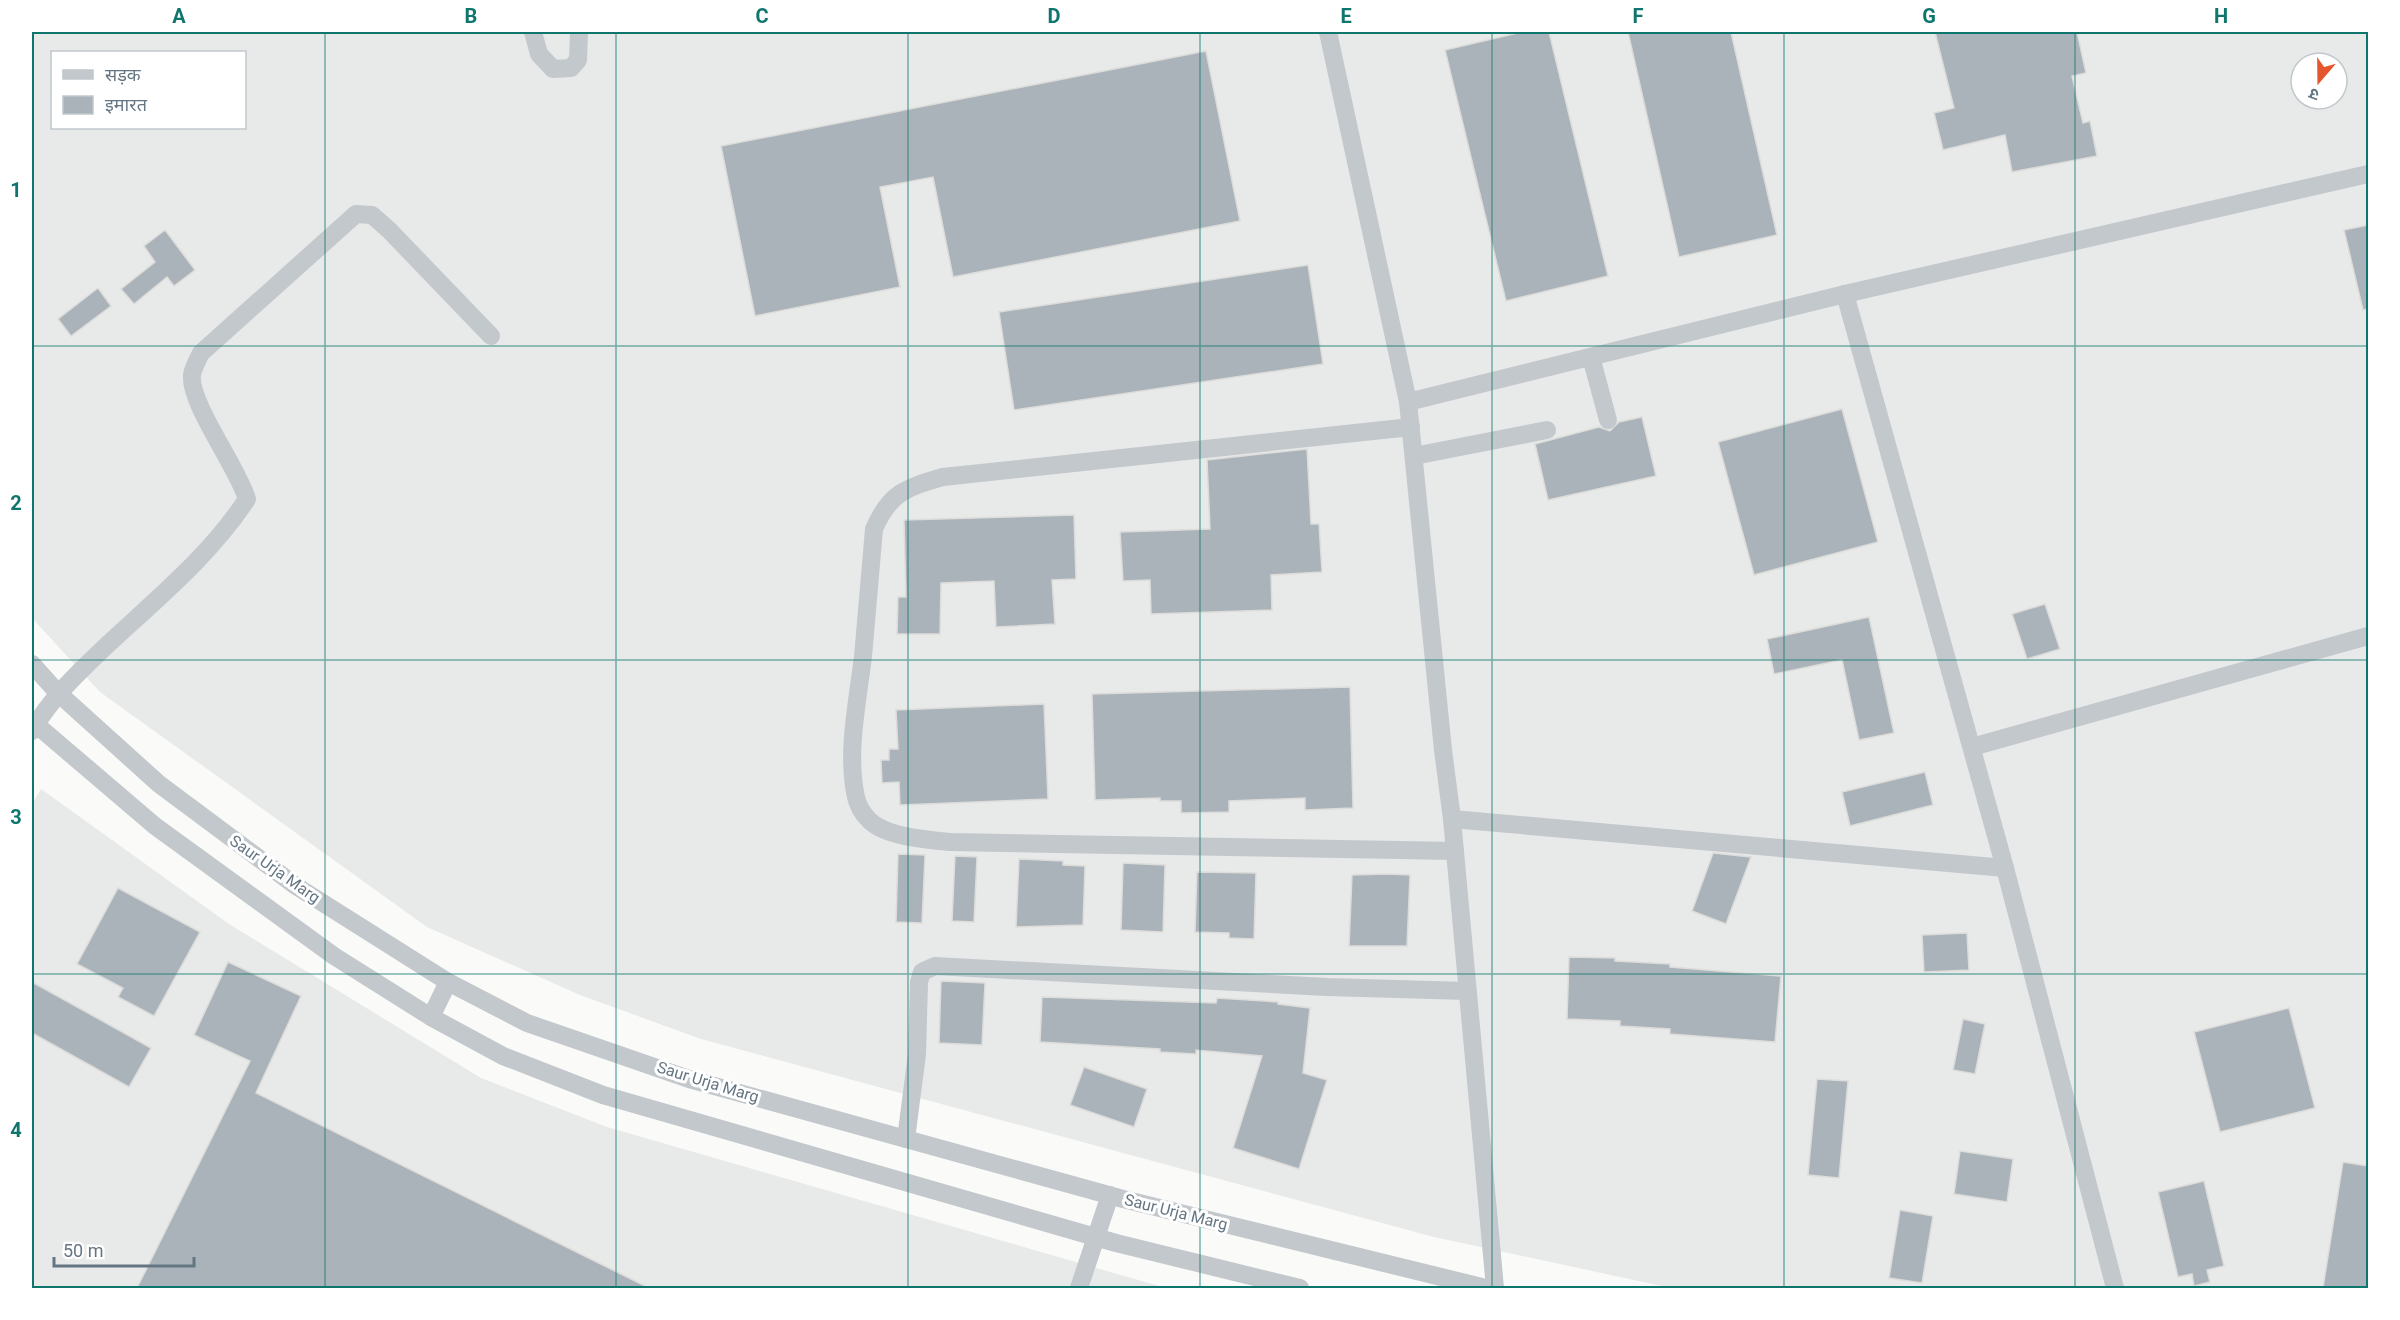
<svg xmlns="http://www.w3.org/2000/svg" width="2400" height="1320" font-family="Roboto,'Noto Sans Devanagari',sans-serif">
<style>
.built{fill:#e8e9e9;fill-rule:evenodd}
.building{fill:#aab3b9;stroke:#dcdcda;stroke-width:1.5}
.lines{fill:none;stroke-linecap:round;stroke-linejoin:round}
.minor{stroke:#c3c8cc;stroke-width:18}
.grid{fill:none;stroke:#0f766e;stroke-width:1.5;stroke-opacity:0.55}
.labels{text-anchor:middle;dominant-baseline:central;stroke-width:6;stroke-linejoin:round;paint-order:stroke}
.street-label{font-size:16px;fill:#657683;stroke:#fff}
.neatline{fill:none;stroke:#0f766e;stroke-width:2}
.grid-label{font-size:20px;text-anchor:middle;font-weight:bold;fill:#0f766e}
</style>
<rect width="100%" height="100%" fill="#fafaf8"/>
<g class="built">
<path d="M32,32H2368V1288H1671L1434,1237L701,1039L580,995L427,927L100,692L32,618ZM52,52H244V128H52ZM2301,63H2337V99H2301Z"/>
<polygon points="41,789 229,924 481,1078 607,1127 1166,1288 32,1288 32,804"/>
</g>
<g class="building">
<polygon points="1522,32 1549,32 1608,276 1506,301 1445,50"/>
<polygon points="1628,32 1731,32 1777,235 1679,257"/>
<polygon points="1935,32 2077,32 2086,73 2072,76 2083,123 2090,121 2097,156 2012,172 2005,135 1943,150 1934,113 1954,108"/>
<polygon points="1206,51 1240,221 953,277 933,177 880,187 900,287 755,316 721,146"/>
<polygon points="2368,225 2368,309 2363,310 2344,230"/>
<polygon points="165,230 195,270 174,286 167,277 134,304 121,289 155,262 144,246"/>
<polygon points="1308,265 1323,364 1014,410 999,312"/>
<polygon points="98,288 111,306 71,336 58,319"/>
<polygon points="1842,409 1878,542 1754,575 1718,442"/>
<polygon points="1642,417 1656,476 1548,500 1535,444 1599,427 1610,431 1619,422"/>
<polygon points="1307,449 1311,524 1319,524 1322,572 1271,575 1272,610 1151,614 1150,580 1123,581 1120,532 1210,529 1207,460"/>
<polygon points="1074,515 1076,579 1052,580 1055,624 996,627 994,581 941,583 940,634 897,634 898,597 906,597 904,520"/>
<polygon points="2045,604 2060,649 2027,659 2012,614"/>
<polygon points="1869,617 1894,733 1859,740 1842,660 1774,674 1767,639"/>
<polygon points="1350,687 1353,808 1305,810 1305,798 1229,801 1229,812 1181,813 1181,801 1160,801 1160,798 1095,800 1092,694"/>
<polygon points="1044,704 1048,799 900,805 899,782 882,783 881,760 889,760 889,749 898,749 896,710"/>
<polygon points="1925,772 1933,805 1850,826 1842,792"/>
<polygon points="1713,853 1751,857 1726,924 1692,911"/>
<polygon points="898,854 925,855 922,923 896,922"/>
<polygon points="955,856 977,857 974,922 952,921"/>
<polygon points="1019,859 1063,861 1063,865 1085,866 1083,925 1016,927"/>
<polygon points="1123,863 1165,865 1163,932 1121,930"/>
<polygon points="1197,872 1256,873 1254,939 1229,938 1229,933 1195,932"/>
<polygon points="1387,874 1410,875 1407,946 1349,946 1352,875"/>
<polygon points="118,888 200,932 154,1016 118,997 123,988 77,964"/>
<polygon points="1967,933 1969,970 1924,972 1922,935"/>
<polygon points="1569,957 1615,958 1615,961 1670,964 1670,967 1781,976 1775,1042 1670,1034 1670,1029 1620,1026 1620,1021 1567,1019"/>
<polygon points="228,962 301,996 256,1093 649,1288 137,1288 250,1061 194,1035"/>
<polygon points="941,981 985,983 982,1045 939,1043"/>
<polygon points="32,982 151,1048 129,1087 32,1033"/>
<polygon points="1042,997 1216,1003 1217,998 1278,1002 1278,1004 1310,1008 1303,1073 1327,1080 1299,1169 1233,1148 1262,1056 1196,1050 1196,1054 1160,1052 1160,1049 1040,1042"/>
<polygon points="2289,1008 2315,1108 2220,1132 2194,1032"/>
<polygon points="1963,1019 1985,1024 1975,1074 1953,1070"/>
<polygon points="1084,1067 1147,1089 1134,1127 1070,1105"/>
<polygon points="1817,1079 1848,1081 1839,1178 1808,1175"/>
<polygon points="1960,1151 2013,1159 2007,1202 1954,1194"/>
<polygon points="2343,1162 2368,1166 2367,1288 2323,1288"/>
<polygon points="2204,1181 2224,1266 2207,1270 2210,1282 2194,1286 2192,1274 2178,1277 2158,1192"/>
<polygon points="1900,1210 1933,1216 1922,1283 1889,1278"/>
</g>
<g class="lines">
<g class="minor">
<polyline points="533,32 539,54 553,69 571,68 578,60 579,32"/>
<polyline points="1328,32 1408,402 1443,750 1452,819 1495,1288"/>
<polyline points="1845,294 2005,868 2115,1288"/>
<polyline points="1591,357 1608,420"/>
<polyline points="1408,402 1845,294 2368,174"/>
<path d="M1411,427L943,477C906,488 890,492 874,529C870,572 867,614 863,656C858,700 846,753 856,797C858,806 862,813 869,820C885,837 929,840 951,842L1455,851"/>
<polyline points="1414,456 1547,430"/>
<polyline points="32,664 57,692 159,784 296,886 448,982 527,1023 689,1079 1123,1199 1486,1288"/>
<polyline points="32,721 155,826 334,956 431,1017 503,1056 603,1095 1116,1243 1300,1288"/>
<path d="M32,731C51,698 77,674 104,648C153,602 210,556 247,499C237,466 189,403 192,375C193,368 198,359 201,353L356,214L372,215L389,230L491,336"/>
<polyline points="1972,747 2368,636"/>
<polyline points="1452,819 2005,868"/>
<polyline points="431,1017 448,982"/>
<polyline points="906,1139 917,1054 919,982 922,972 935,966 1327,987 1467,991"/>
<polyline points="1079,1288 1110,1195"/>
</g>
</g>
<path class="grid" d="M325,32V1288M616,32V1288M908,32V1288M1200,32V1288M1492,32V1288M1784,32V1288M2075,32V1288M32,346H2368M32,660H2368M32,974H2368"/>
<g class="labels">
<g class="street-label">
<text transform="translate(275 869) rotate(35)">Saur Urja Marg</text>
<text transform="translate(708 1082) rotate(17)">Saur Urja Marg</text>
<text transform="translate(1176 1212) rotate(14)">Saur Urja Marg</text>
</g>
</g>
<rect width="2400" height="1320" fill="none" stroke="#ffffff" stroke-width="66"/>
<rect x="51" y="51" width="195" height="78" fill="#ffffff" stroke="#c1c8cd" stroke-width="1.5"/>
<rect x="63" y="70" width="30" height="9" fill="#c3c8cc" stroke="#c1c8cd" stroke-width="1.5"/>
<text x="105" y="81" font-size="18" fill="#657683">सड़क</text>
<rect x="63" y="96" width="30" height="18" fill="#aab3b9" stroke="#c1c8cd" stroke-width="1.5"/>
<text x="105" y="111" font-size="18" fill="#657683">इमारत</text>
<g transform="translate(2319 81) rotate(200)"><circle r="28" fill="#ffffff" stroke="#c1c8cd" stroke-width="1.5"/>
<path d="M0-4.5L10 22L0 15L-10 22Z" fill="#e4572e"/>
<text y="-9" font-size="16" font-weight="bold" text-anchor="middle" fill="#657683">उ</text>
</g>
<path d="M54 1257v9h140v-9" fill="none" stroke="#657683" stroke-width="3"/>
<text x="63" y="1257" font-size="18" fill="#657683" stroke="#ffffff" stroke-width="4.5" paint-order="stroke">50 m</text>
<rect x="33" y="33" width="2334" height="1254" class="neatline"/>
<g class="grid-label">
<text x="179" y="23">A</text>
<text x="471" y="23">B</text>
<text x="762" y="23">C</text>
<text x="1054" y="23">D</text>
<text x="1346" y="23">E</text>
<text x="1638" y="23">F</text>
<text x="1929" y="23">G</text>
<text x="2221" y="23">H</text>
<text x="16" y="197">1</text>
<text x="16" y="510">2</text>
<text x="16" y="824">3</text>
<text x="16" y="1137">4</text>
</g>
</svg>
